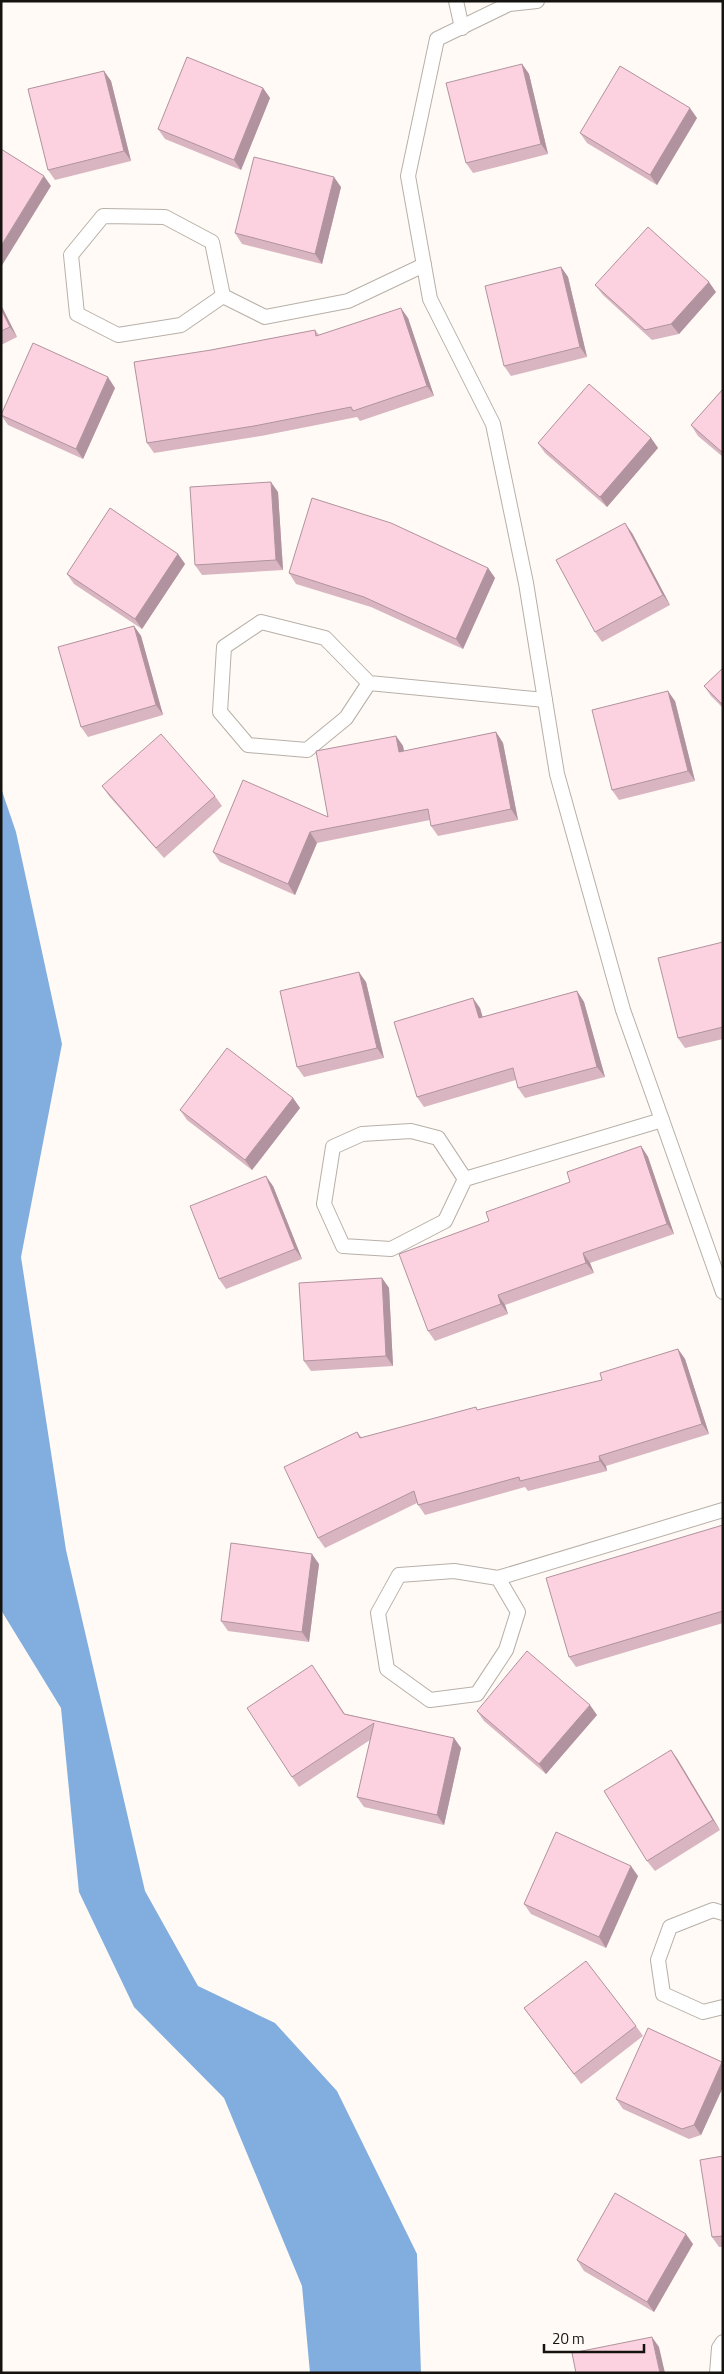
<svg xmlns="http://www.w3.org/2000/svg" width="724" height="2374" font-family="'Titillium Web',sans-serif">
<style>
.water{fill:#81aede}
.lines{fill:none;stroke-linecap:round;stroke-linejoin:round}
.service-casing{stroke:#b7b0a8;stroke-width:16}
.service{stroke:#fff;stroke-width:14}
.wall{fill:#d9b5c2}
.shaded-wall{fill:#b0939e}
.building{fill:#fcd2e1;stroke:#b0939e}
</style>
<rect width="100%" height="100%" fill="#fffaf5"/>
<polygon class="water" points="1,788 16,832 62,1044 21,1257 66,1550 145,1891 198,1986 275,2023 337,2091 417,2254 421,2373 310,2373 302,2286 224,2098 134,2007 79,1892 61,1708 1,1610"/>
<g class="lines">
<defs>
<g id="service">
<polyline points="456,1 462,28"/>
<polyline points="537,1 509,4 437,39 408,176 430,299 493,424 526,583 557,774 623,1010 723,1292"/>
<polyline points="223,296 181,325 118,335 77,314 71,255 103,216 165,217 212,242 223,296 265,317 348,301 424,265"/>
<polyline points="369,683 346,718 307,750 248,745 220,712 224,647 261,622 325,638 369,683 545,700"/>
<polyline points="465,1179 438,1138 411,1131 362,1134 333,1147 324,1204 343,1246 391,1249 445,1221 465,1179 662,1120"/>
<polyline points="498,1578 518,1612 506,1650 477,1694 430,1700 387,1669 378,1613 399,1575 454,1571 498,1578 723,1510"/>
<polyline points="723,1913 713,1910 670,1927 658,1960 663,1994 703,2012 723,2007"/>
<polyline points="717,2373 719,2348 723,2342"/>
</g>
</defs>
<use href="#service" class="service-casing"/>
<use href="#service" class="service"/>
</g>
<g class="wall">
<polygon points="522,64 529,74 548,154 473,173 466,163"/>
<polygon points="104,71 111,81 131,161 55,180 48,170"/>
<polygon points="263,88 270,98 241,170 165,139 158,129"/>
<polygon points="697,118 657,185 587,143 580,133"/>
<polygon points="341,187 322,264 242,244 235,233"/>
<polygon points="561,267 568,277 587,357 511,376 504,366"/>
<polygon points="595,285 716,292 679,334 652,340 603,295"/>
<polygon points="1,305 17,337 1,345"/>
<polygon points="408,318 434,396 360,421 357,417 261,436 154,453 147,443 211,350 315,330 319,335"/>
<polygon points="115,388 83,459 8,425 1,415"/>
<polygon points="723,389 723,457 698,436 691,425"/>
<polygon points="651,438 658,448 607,507 545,453 538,443"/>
<polygon points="278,492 283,570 202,575 195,565"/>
<polygon points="632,533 670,605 602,642 595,632"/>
<polygon points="178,554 185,564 142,629 74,584 67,574"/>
<polygon points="488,568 495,578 463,649 371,607 296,584 289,573"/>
<polygon points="134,626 141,636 163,715 88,737 81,727"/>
<polygon points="723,668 723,708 711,696 704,686"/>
<polygon points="675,701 695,781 619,800 612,790"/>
<polygon points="496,732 503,743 518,820 438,836 431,826 430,820 317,843 295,895 220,862 213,852 328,817 396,736 403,746 404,751"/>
<polygon points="102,786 215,796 222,806 164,858 109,796"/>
<polygon points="723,942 723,1039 685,1048 678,1038"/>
<polygon points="366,982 384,1058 304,1077 297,1067"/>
<polygon points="577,991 584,1002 605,1077 525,1098 518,1088 516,1080 424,1107 417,1097 480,1008 482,1017"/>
<polygon points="293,1098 300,1108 252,1170 187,1120 180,1110"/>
<polygon points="641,1146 648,1157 674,1234 590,1263 594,1273 505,1305 508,1314 435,1341 428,1331 489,1221 570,1182"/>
<polygon points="273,1186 302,1259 226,1289 219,1279"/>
<polygon points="382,1278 389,1288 393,1366 311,1371 304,1361"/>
<polygon points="678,1349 685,1359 709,1434 606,1466 607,1471 528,1491 525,1487 425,1515 417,1503 325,1548 318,1538 357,1432 362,1438 602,1380"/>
<polygon points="723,1525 723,1623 576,1667 569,1657"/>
<polygon points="319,1564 309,1642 228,1631 221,1621"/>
<polygon points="319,1675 345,1714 454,1738 461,1748 444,1825 364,1807 357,1797 370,1740 299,1787 292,1777"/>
<polygon points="477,1711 597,1715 546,1774 484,1721"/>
<polygon points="671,1750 678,1760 720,1830 655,1871 647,1861"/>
<polygon points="638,1876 606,1948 531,1914 524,1904"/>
<polygon points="524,2008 636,2026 643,2036 581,2084"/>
<polygon points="722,2062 723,2087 701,2135 689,2139 623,2109 616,2099"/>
<polygon points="723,2156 723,2247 719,2247 712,2237"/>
<polygon points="693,2244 654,2312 584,2271 577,2260"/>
</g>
<g class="shaded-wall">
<polygon points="522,64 529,74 548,154 541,144"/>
<polygon points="104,71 111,81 131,161 124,151"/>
<polygon points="263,88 270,98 241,170 234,160"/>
<polygon points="690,108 697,118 657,185 650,175"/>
<polygon points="44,176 51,186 1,267 1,246"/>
<polygon points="334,177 341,187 322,264 315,254"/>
<polygon points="561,267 568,277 587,357 580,347"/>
<polygon points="709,282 716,292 679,334 671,324"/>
<polygon points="1,305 17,337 10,327 1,309"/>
<polygon points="401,308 408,318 434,396 427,386"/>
<polygon points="108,377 115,388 83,459 76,449"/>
<polygon points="651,438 658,448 607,507 600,497"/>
<polygon points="271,482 278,492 283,570 276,560"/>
<polygon points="625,523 632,533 670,605 663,595"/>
<polygon points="178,554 185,564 142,629 135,619"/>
<polygon points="488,568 495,578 463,649 456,639"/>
<polygon points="134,626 141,636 163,715 156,705"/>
<polygon points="668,691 675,701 695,781 688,771"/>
<polygon points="496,732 503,743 518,820 511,809"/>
<polygon points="396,736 403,746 406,762 399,752"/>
<polygon points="310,832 317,843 295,895 288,884"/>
<polygon points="359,972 366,982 384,1058 377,1048"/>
<polygon points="577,991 584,1002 605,1077 597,1067"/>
<polygon points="473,998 480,1008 486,1028 479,1018"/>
<polygon points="293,1098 300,1108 252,1170 245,1160"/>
<polygon points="641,1146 648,1157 674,1234 667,1224"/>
<polygon points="266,1176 273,1186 302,1259 295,1249"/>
<polygon points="583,1253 590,1263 594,1273 586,1263"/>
<polygon points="382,1278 389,1288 393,1366 386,1356"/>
<polygon points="498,1295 505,1305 508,1314 501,1304"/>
<polygon points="678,1349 685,1359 709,1434 702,1424"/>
<polygon points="599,1456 606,1466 607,1471 600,1461"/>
<polygon points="312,1554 319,1564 309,1642 302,1632"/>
<polygon points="590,1705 597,1715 546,1774 539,1764"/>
<polygon points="454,1738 461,1748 444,1825 437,1815"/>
<polygon points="671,1750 678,1760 720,1830 713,1820"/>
<polygon points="631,1866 638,1876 606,1948 599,1937"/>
<polygon points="722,2062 723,2087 701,2135 694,2125"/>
<polygon points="686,2234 693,2244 654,2312 647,2302"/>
<polygon points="652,2337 659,2347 665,2373 660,2373"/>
</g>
<g class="building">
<polygon points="187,57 263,88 234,160 158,129"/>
<polygon points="522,64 541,144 466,163 446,83"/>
<polygon points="620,66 690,108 650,175 580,133"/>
<polygon points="104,71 124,151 48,170 28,89"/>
<polygon points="1,149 44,176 1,246"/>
<polygon points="254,157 334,177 315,254 235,233"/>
<polygon points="648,227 709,282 671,324 645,330 595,285"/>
<polygon points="561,267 580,347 504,366 485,286"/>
<polygon points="401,308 427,386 353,411 351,407 254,426 147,443 134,362 211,350 315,330 316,336"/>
<polygon points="1,309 10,327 1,331"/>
<polygon points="33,343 108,377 76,449 1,415"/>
<polygon points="589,384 651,438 600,497 538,443"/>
<polygon points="723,389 723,453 691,425"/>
<polygon points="271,482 276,560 195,565 190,487"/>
<polygon points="312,498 391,523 488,568 456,639 364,597 289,573"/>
<polygon points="110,508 178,554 135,619 67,574"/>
<polygon points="625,523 663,595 595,632 556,560"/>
<polygon points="134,626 156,705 81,727 58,647"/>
<polygon points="723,668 723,705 704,686"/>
<polygon points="668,691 688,771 612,790 592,710"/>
<polygon points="496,732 511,809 431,826 428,809 310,832 288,884 213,852 243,780 328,817 316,751 396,736 399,752"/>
<polygon points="161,734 215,796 156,848 102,786"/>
<polygon points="723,942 723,1027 678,1038 658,958"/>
<polygon points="359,972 377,1048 297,1067 280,991"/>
<polygon points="577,991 597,1067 518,1088 513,1068 417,1097 394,1022 473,998 479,1018"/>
<polygon points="227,1048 293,1098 245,1160 180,1110"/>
<polygon points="641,1146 667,1224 583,1253 586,1263 498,1295 501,1304 428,1331 399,1254 489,1221 486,1212 570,1182 567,1172"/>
<polygon points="266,1176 295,1249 219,1279 190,1206"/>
<polygon points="382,1278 386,1356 304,1361 299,1283"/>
<polygon points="678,1349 702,1424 599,1456 600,1461 520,1481 519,1477 418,1505 414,1491 318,1538 284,1467 357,1432 360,1438 476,1407 477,1410 602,1380 600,1373"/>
<polygon points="723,1525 723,1611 569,1657 546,1578"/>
<polygon points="231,1543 312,1554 302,1632 221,1621"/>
<polygon points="527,1651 590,1705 539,1764 477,1711"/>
<polygon points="312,1665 344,1714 454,1738 437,1815 357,1797 374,1723 292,1777 247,1708"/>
<polygon points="671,1750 713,1820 647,1861 604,1791"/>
<polygon points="556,1832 631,1866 599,1937 524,1904"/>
<polygon points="586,1961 636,2026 574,2074 524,2008"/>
<polygon points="648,2028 722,2062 694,2125 682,2129 616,2099"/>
<polygon points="723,2156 723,2236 712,2237 700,2160"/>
<polygon points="615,2193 686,2234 647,2302 577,2260"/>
<polygon points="652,2337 660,2373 576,2373 572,2353"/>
</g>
<rect width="724" height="2374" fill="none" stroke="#151310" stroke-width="5"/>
<path d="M544 2344v8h100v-8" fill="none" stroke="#151310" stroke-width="2.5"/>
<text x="552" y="2344" font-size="15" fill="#151310" stroke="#fffaf5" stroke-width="4" paint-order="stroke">20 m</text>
</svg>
